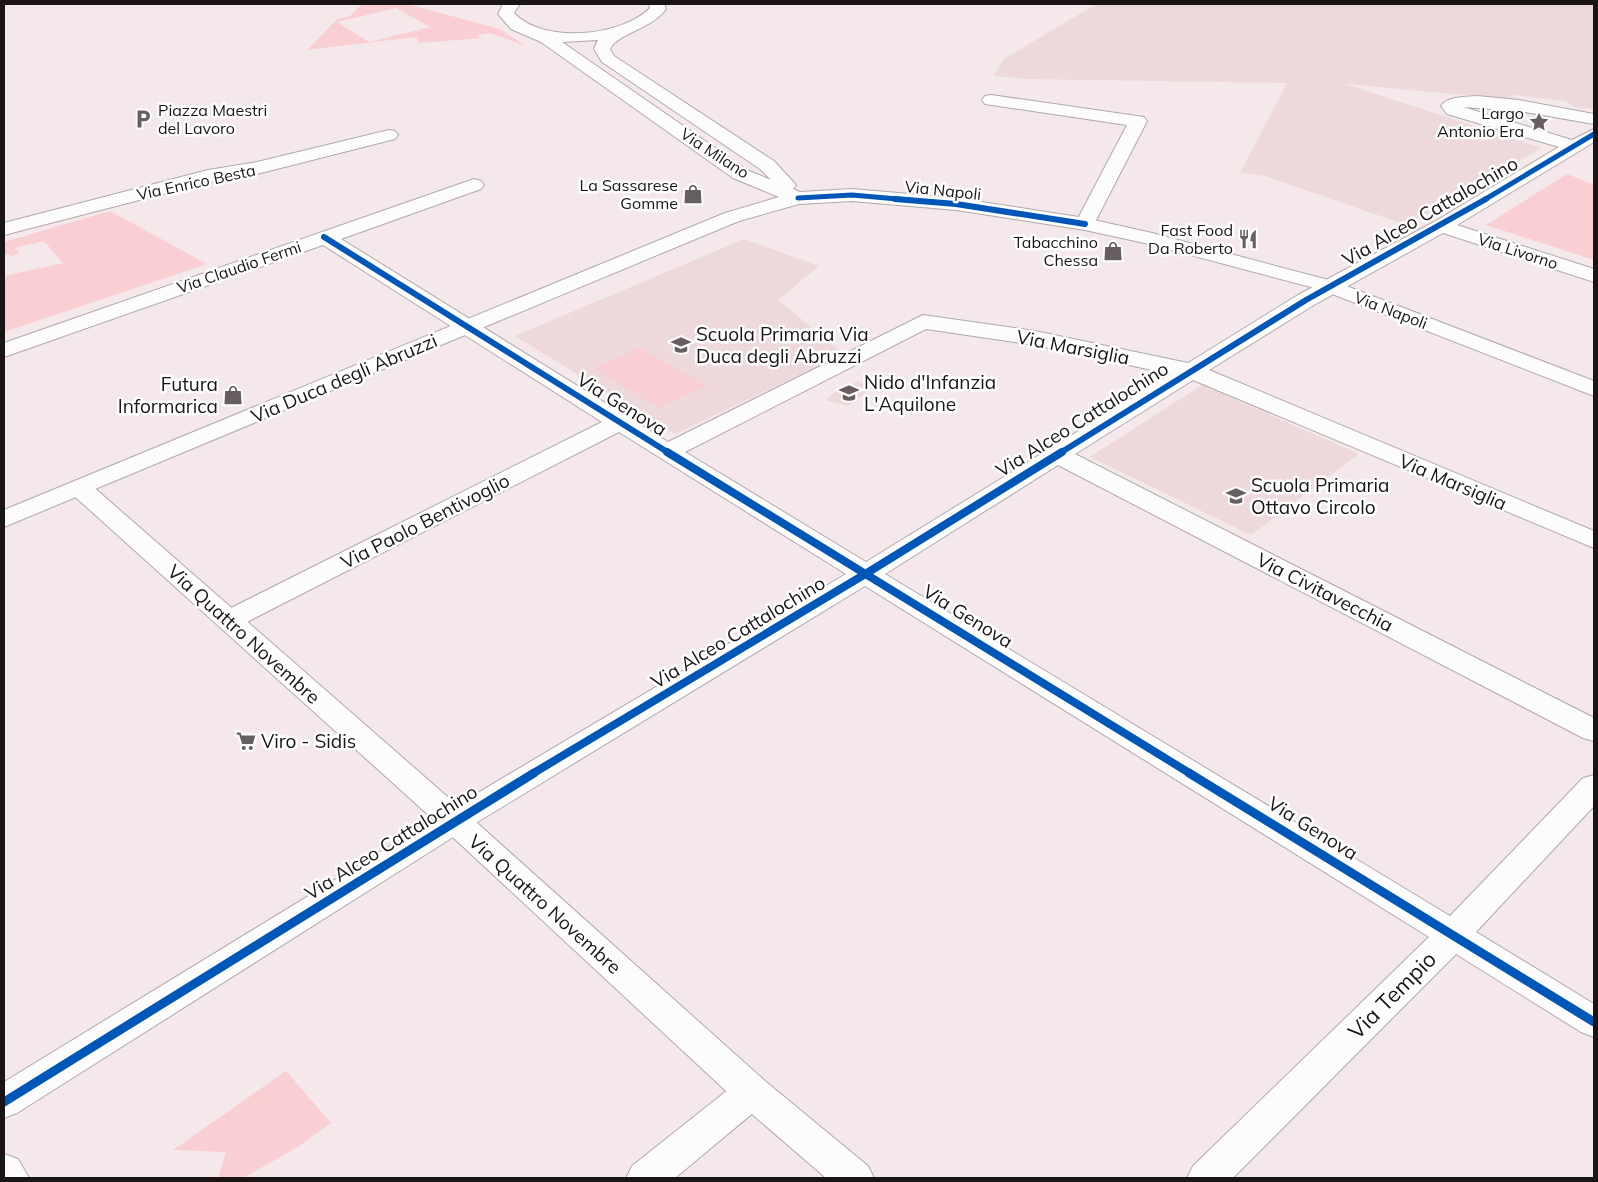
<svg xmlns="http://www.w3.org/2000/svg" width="1598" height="1182" font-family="Mulish,sans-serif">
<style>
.built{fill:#edd9db}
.green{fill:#f9cfd4;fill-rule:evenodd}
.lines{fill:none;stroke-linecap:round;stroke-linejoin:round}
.minor-casing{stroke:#b1a9aa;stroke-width:2}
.tertiary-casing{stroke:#b1a9aa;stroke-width:2}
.secondary-casing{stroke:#b1a9aa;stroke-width:2}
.minor{fill:#fdfcfc;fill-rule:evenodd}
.tertiary{fill:#fdfcfc;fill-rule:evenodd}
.secondary{fill:#fdfcfc;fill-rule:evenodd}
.cycleway-far3-casing{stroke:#fff;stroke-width:7}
.cycleway-far2-casing{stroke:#fff;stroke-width:9}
.cycleway-far1-casing{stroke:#fff;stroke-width:11}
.cycleway-casing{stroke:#fff;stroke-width:12}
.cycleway-far3{stroke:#0057b8;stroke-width:5}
.cycleway-far2{stroke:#0057b8;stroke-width:6}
.cycleway-far1{stroke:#0057b8;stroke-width:8}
.cycleway{stroke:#0057b8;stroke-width:9}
.labels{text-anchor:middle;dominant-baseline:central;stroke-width:5;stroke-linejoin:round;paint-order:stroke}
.far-poi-label{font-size:16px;fill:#1b1415;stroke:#fff;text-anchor:end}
.far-street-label{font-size:16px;fill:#1b1415;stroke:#fff}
.street-label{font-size:19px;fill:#1b1415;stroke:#fff}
.poi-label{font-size:19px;fill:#1b1415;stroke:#fff;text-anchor:start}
.near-street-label{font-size:22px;fill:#1b1415;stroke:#fff}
</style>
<rect width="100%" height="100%" fill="#f4e8ea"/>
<g class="built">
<polygon points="1096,4 1594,4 1594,109 1575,107 1566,101 1514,95 1508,99 1345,84 1542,148 1406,225 1262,175 1240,173 1287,83 1026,79 994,76 1004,59"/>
<polygon points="744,239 819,266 778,300 844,354 675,434 515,336"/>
<polygon points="858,381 874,386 848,406 826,400 844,385 851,387"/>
<polygon points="1202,385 1359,454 1251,535 1090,457"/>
</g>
<g class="green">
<path d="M355,4H407L500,29L526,46L490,33L477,35L481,38L420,43L416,37L307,50L337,19L350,16L361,5ZM396,8L430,27L369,42L337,22Z"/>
<polygon points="1567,174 1594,185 1594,260 1486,225"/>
<polygon points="110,211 207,264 4,332 4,276 63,263 44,241 15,248 19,254 11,256 9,254 4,255 4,242"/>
<polygon points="640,348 707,386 659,408 594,368"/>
<polygon points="286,1071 331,1123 296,1148 243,1178 218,1178 226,1152 173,1150"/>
</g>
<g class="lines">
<defs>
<g id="minor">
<polygon points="991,95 1144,117 1147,121 1092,228 1078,228 1075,224 1127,125 985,104 982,100 985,96"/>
<path d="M1477,96L1519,100L1594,114V124L1519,111L1463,107L1572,140L1594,129V142L1457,225L1594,269V282L1443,233L1314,305L1209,370L1594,531V548L1193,380L1075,454L1594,718V741L1583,738L1058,465L885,574L1450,916L1583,778L1594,775V806L1476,932L1594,1004V1037L1581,1032L1456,954L1233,1178H1187L1193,1166L1429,937L865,586L466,829L17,1113L4,1118V1082L444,813L846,574L619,432L239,626L229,629L219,626L215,620L219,614L602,422L323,245L4,357V343L474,179L481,181L484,185L481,189L341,239L668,442L923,315L1035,331L1188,363L1298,295L1434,222L1559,147L1447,114L1441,106C1448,96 1466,97 1477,96ZM926,329L1035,345L1171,374L866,562L685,452Z"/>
<polygon points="389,130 395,131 398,135 395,139 257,174 209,182 4,235 4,223 208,170 257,162"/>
<polygon points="752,1076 765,1081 771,1092 765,1103 675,1178 626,1178 632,1166 739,1081"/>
</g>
<polygon id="tertiary" points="81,481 90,484 466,813 765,1081 868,1166 874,1178 826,1178 739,1103 444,829 72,494 68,489 72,484"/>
<g id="secondary">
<path d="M503,4H520L514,13C543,44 621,37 650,8L648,4H664L666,9C652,29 618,33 610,49L614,56L774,161L796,185L793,189L800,192L852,189L956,198L1085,218L1152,233L1336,282L1594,381V396L1322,290L1149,244L1085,230L956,210L852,201L799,204L739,221L4,527V510L725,213L779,197L733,178L541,42L511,29L498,14ZM598,40L594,49L602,62L760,169L771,180L747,170L562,42Z"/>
<polygon points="4,1154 18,1159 29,1178 4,1178"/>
</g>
</defs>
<use href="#minor" class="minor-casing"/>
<use href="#tertiary" class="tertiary-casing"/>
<use href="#secondary" class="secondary-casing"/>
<use href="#minor" class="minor"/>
<use href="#tertiary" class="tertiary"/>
<use href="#secondary" class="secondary"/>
<defs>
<g id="cycleway-far3">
<polyline points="798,198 852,195 909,200"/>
<polyline points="1484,200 1594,134"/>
</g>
<g id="cycleway-far2">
<polyline points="895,199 956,204 1085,224"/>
<polyline points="324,237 669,453"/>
<polyline points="1060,453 1306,300 1486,199"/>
</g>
<g id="cycleway-far1">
<polyline points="667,452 1191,774"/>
<polyline points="532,774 867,573 1062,452"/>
</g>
<g id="cycleway">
<polyline points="1189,773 1594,1022"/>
<polyline points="4,1102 534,773"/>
</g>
</defs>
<use href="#cycleway-far3" class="cycleway-far3-casing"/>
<use href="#cycleway-far2" class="cycleway-far2-casing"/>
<use href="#cycleway-far1" class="cycleway-far1-casing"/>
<use href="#cycleway" class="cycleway-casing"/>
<use href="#cycleway-far3" class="cycleway-far3"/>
<use href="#cycleway-far2" class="cycleway-far2"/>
<use href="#cycleway-far1" class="cycleway-far1"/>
<use href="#cycleway" class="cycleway"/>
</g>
<defs>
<symbol id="parking-bare" viewBox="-9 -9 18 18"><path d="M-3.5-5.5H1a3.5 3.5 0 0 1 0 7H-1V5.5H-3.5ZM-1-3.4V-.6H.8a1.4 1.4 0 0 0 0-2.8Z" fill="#675e60" stroke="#fff" stroke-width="2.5" paint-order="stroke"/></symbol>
<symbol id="sight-bare" viewBox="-9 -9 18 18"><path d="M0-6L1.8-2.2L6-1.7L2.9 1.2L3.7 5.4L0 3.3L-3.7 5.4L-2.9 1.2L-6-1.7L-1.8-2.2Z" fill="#675e60" stroke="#fff" stroke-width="2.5" paint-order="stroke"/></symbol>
<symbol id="shop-bare" viewBox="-9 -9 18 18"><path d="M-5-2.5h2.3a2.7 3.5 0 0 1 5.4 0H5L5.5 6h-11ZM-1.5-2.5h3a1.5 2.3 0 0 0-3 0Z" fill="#675e60" stroke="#fff" stroke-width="2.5" paint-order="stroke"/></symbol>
<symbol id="restaurant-bare" viewBox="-9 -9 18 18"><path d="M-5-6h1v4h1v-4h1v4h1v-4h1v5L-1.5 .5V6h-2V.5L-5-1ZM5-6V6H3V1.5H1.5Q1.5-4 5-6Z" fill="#675e60" stroke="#fff" stroke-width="2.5" paint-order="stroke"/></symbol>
<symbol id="school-bare" viewBox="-9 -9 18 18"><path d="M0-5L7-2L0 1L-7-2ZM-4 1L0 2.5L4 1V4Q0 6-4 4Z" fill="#675e60" stroke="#fff" stroke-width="2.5" paint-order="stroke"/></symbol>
<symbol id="supermarket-bare" viewBox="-9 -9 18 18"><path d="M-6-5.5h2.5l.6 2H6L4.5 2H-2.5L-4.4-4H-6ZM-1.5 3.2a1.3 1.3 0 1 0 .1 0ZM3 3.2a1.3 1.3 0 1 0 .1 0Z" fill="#675e60" stroke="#fff" stroke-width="2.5" paint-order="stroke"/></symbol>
</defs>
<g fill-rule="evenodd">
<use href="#parking-bare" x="129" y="105" width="28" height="28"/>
<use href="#sight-bare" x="1525" y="108" width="28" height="28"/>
<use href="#shop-bare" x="679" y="180" width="28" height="28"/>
<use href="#restaurant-bare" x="1234" y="225" width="28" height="28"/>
<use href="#shop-bare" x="1099" y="237" width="28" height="28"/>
<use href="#school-bare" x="667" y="331" width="28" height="28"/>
<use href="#school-bare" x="835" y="379" width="28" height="28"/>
<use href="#shop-bare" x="219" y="381" width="28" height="28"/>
<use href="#school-bare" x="1222" y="482" width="28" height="28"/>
<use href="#supermarket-bare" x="232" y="727" width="28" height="28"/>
</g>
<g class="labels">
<g class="far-poi-label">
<text x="158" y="110" text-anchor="start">Piazza Maestri<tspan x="158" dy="18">del Lavoro</tspan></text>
<text x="1524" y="113">Largo<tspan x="1524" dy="18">Antonio Era</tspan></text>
<text x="678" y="185">La Sassarese<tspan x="678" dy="18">Gomme</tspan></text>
<text x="1233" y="230">Fast Food<tspan x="1233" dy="18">Da Roberto</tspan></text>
<text x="1098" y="242">Tabacchino<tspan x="1098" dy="18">Chessa</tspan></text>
</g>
<g class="far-street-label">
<text transform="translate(715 153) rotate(33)">Via Milano</text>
<text transform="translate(196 182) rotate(-12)">Via Enrico Besta</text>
<text transform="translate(943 190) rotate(6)">Via Napoli</text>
<text transform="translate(1518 251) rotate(18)">Via Livorno</text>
<text transform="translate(239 267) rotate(-19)">Via Claudio Fermi</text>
<text transform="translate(1391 310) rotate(21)">Via Napoli</text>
</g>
<g class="street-label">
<text transform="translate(1430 211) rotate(-30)">Via Alceo Cattalochino</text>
<text transform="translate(1073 347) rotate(11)">Via Marsiglia</text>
<text transform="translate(344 378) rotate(-23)">Via Duca degli Abruzzi</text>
<text transform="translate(622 404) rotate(32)">Via Genova</text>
<text transform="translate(1082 419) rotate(-32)">Via Alceo Cattalochino</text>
<text transform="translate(1453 482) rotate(23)">Via Marsiglia</text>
<text transform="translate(425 521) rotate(-27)">Via Paolo Bentivoglio</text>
<text transform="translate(1325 592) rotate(27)">Via Civitavecchia</text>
<text transform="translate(968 616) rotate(32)">Via Genova</text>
<text transform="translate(738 632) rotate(-31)">Via Alceo Cattalochino</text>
<text transform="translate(244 634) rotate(42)">Via Quattro Novembre</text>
<text transform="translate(1313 828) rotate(32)">Via Genova</text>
<text transform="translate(391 842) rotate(-32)">Via Alceo Cattalochino</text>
<text transform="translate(545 904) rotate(42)">Via Quattro Novembre</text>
</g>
<g class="poi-label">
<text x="696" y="334">Scuola Primaria Via<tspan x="696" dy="22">Duca degli Abruzzi</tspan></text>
<text x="864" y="382">Nido d'Infanzia<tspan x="864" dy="22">L'Aquilone</tspan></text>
<text x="218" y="384" text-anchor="end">Futura<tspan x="218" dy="22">Informarica</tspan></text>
<text x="1251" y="485">Scuola Primaria<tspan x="1251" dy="22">Ottavo Circolo</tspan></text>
<text x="261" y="741">Viro - Sidis</text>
</g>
<g class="near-street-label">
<text transform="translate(1392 995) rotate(-45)">Via Tempio</text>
</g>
</g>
<rect width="1598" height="1182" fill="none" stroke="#1b1415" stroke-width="10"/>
</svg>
